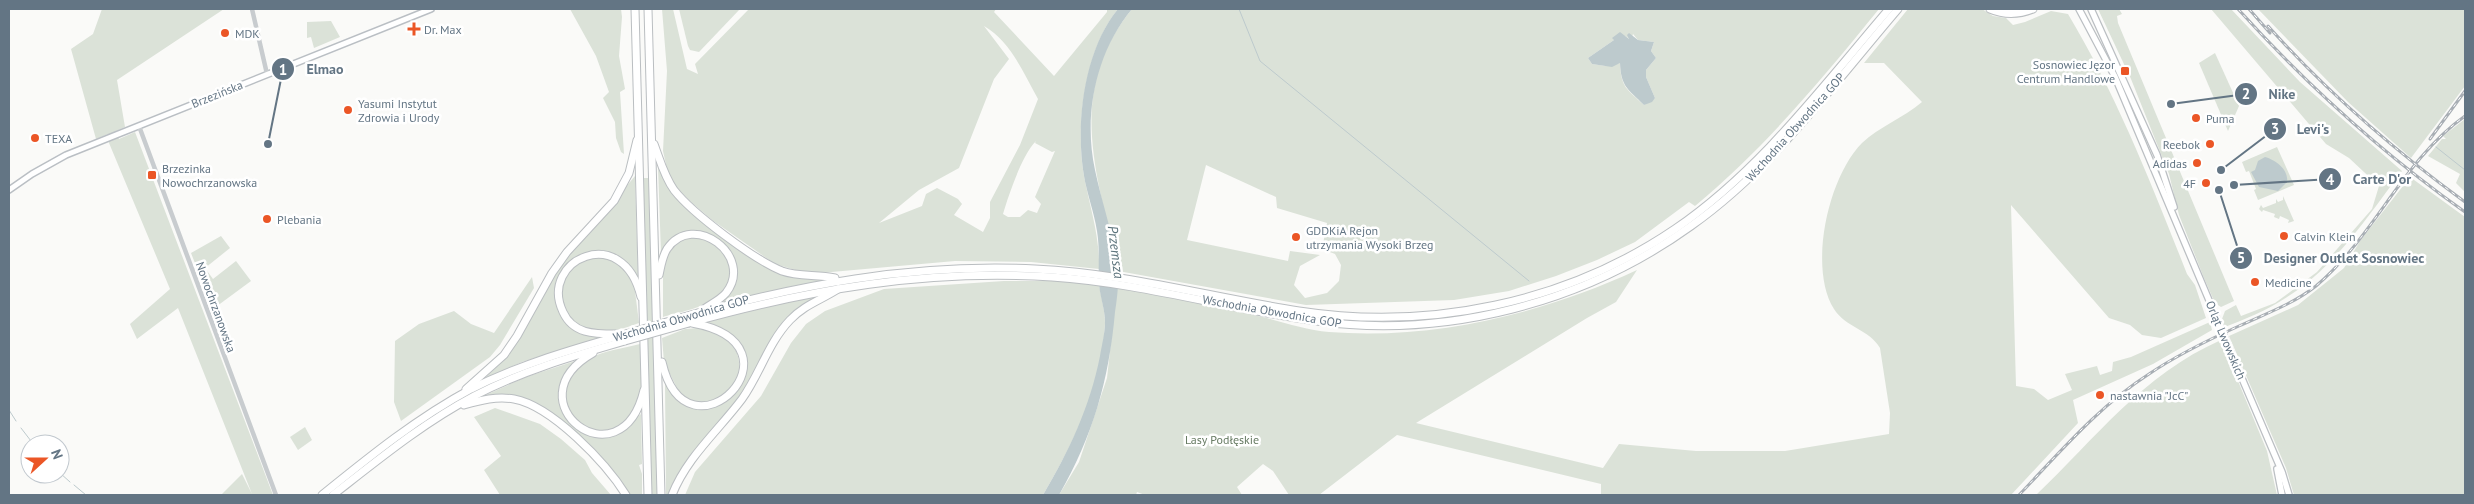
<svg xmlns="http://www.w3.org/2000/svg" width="2474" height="504" font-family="'PT Sans',sans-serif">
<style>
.green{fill:#dbe2d8;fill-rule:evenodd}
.water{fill:#bdcacd}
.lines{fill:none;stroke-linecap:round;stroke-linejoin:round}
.stream{stroke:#bdcacd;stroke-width:1}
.secondary-casing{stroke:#babfc4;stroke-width:8}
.primary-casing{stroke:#bbbfc3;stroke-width:8}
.motorway-casing{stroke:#babec1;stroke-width:9}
.tertiary{stroke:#c8cccf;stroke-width:4.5}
.secondary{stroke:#fff;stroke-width:5}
.primary{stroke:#fff;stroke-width:5.5}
.motorway{stroke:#fff;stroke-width:7}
.rail-casing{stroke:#a8aeb4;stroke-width:3}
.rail{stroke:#fff;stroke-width:1;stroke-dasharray:4;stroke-linecap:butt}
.primary-bridge-casing{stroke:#bbbfc3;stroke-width:8;stroke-linecap:butt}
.motorway-bridge-casing{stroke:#babec1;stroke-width:9;stroke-linecap:butt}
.primary-bridge{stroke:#fff;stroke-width:5.5}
.motorway-bridge{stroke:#fff;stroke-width:7}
.poi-dot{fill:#eb5626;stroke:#fff;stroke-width:2}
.labels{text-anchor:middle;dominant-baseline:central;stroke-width:5;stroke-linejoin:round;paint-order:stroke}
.poi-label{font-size:12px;fill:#637584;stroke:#fff;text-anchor:start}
.street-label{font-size:12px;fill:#637584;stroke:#fff}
.park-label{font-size:12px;fill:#677b63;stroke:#fff}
.water-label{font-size:14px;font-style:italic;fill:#5e757d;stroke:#fff}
.leader{fill:none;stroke:#637584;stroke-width:2}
.callout-dot{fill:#637584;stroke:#fff;stroke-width:2}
.mark-label{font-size:15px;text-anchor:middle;font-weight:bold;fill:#fff}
.callout-label{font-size:14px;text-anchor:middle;font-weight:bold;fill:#637584;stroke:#fff;stroke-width:5;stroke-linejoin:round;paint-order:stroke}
</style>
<rect width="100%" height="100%" fill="#fafaf8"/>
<g class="green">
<polygon points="102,9 224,9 117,80 125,127 116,131 119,139 135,132 273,495 221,495 242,474 252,494 178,308 137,339 130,324 170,289 109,143 108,134 96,139 71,49 93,34"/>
<polygon points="570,9 621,9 622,17 619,56 625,89 620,92 624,154 621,152 616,138 615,122 603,98 609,92 596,56"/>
<path d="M662,9H673L687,69L698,74L695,64L749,9H996L994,12L1054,76L1107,12V9H1118C1085,49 1075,126 1084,176C1090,208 1100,237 1099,269L1031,262L955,261L809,274L775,264L712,220L691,202L676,187L667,169L663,151L667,71ZM984,26C1011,42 1023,72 1038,99L1020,145L990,202V218L983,232L954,215L962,204L958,199L937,188L926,194L922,206L879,223L919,190L959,168L994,79L1009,59ZM1036,141L1035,143L1052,152L1055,151L1035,197L1041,204L1037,213L1028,210L1020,217H1008L1003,214C1009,194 1022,155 1036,141Z"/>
<polygon points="679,9 740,9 699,52 690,50 688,46"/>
<path d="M1132,9H1879C1822,79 1765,148 1695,206L1689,202L1635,242L1597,260L1556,276L1509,291L1454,300L1306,305L1118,271C1099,178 1063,93 1132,9ZM1633,34L1638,40L1654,42L1651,51L1656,58L1646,70V77L1655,98L1644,105C1627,89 1621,88 1620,63L1606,66L1592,64L1588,58L1614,40L1625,36L1631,40ZM1206,165L1276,197L1277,208L1327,223L1322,249L1335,254L1341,265L1339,281L1327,293L1305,298L1294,285L1300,266L1320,255L1290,251L1288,261L1187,240Z"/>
<path d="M1908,9H1982L1993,16L2006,18L2013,25L2025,22L2051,11L2068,14C2117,96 2152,185 2187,274L2195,285L2206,318L2161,338L2142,335L2130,325L2109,318L2011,205L2016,386L2034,389L2048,400L2072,390L2065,374L2097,366L2100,375L2112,371L2113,362L2131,357L2210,322L2212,330L2153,364L2073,400L2078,423L2011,495H1601V484L1397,435L1319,495H1289L1273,471L1263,464L1237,487L1242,495H1145L1137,492L1136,495H1059L1079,462L1107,378L1117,287C1165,295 1211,305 1258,316C1281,321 1305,330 1329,332C1434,340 1542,314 1637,270L1616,302L1587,318L1416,423L1603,468L1619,444L1696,451H1785L1889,434L1890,413L1880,348C1870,330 1845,327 1834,309C1808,268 1828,177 1862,143C1879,127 1903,118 1922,102L1884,63H1864Z"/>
<polygon points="2098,9 2119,9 2122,14 2117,16 2118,23 2234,301 2221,307 2215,303 2204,278 2179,215 2169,174 2131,79"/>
<path d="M2211,9H2231L2300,82L2402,171C2367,217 2335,268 2284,299C2266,311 2245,319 2225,327L2222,319L2225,311L2236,305L2241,316L2275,303L2317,272L2372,209L2379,186L2349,158L2326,144Z"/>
<polygon points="2258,9 2465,9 2465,86 2411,158 2348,102"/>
<polygon points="331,21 340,37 314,48 311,37 307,38 307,22"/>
<polygon points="2215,53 2239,106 2228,131 2199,63"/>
<polygon points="2465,119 2465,192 2456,183 2460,174 2428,156 2442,139 2446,139 2443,136"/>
<polygon points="2277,147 2294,185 2258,200 2254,190 2256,189 2249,171 2246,172 2242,162"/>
<polygon points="658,167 687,206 778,271 826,278 827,280 712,306 732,286 729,251 717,238 705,233 691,232 661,254"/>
<path d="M635,176L638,277C625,257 598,242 575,259C565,267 551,298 560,311C563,315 570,320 574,324C583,332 588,337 601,337L522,362L485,378L509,355L557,269Z"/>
<polygon points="2410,177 2465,217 2465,495 2294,495 2286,468 2229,336 2298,305 2344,268 2360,241"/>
<polygon points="643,178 650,178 657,495 651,495"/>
<polygon points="2283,196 2294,221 2288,223 2289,220 2280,216 2279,219 2274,217 2275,214 2263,210 2262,212 2259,209 2261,205 2263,208 2276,203 2276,199 2278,202 2283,200"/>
<path d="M692,235L718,243C722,250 730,260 731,267C737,303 687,310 663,317V264L673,244Z"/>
<polygon points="221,236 230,248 205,268 213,279 236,261 251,281 213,309 191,253"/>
<path d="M598,256L619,264L634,283L639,323C623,329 596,338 579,328C561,318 556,288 568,273C576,262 586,260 598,256Z"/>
<polygon points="532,277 534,288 500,345 490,357 401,421 394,402 395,341 419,324 454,311 471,324 494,333"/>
<path d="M1004,281H1065L1099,285C1101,297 1105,310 1105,323C1103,385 1073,444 1043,495H685L695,472L761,396L791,343L806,324L825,311L884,289Z"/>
<path d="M820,295L793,314L741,398L670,495H666L665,383C705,447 777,373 729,335C719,326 708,323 694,324Z"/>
<path d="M698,328C704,329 712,329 717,332C759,354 735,409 699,403C693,402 686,398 681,396L664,362L662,338L685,329Z"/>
<path d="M2221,340L2267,451L2277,495H2036C2096,438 2142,375 2221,340Z"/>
<path d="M640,344C640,362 645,388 637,405C609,469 523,400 589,359C602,351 624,348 640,344Z"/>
<path d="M575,361C568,369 562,378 560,388C556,417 583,442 611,436C628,432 630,422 641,414L642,464L639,465L642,474V495H629C614,468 552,405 522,399C509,396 493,398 479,398L526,377Z"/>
<polygon points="495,408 540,424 561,439 585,460 592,473 611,495 500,495 484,470 501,456 474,417"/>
<polygon points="305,427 312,440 298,450 290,437"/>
</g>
<g class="water">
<path d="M1118,9H1132C1096,52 1083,115 1095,170C1102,203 1114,237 1118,270C1119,283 1117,299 1115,312C1109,380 1093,436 1059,495H1043C1069,451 1090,407 1100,356C1102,344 1105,333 1105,322C1105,309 1100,297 1099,284C1098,266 1100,249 1097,231C1094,212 1087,194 1084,176C1075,124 1084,50 1118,9Z"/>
<path d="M1620,32L1629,39L1627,35L1629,33L1638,40L1654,42L1651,51L1656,58L1646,70V77L1655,98L1652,102L1644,105C1628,89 1621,87 1620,63L1612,67L1592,64L1588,58L1614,40L1612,38Z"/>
<path d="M2265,157C2276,160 2289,170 2287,182L2278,191L2259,187L2251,172L2255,170L2258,161Z"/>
</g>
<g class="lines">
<g class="stream">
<polyline points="1239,9 1260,61 1529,281"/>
<polyline points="2436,147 2465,170"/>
<polyline points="9,410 16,421"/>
<polyline points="21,428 31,441"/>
<polyline points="60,473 70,482"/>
<polyline points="74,485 86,495"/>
</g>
<defs>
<polyline id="secondary" points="9,190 32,174 66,155 431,9"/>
<g id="primary">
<polyline points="2079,9 2115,77 2219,324"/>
<polyline points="2091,9 2157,155 2174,207"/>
<polyline points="2226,341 2282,472 2289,495"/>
<polyline points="2277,469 2282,495"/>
</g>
<g id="motorway">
<polyline points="635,9 648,495"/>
<polyline points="648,9 661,495"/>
<path d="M1990,9C2004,15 2018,15 2033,9"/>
<path d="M654,144C660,160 664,176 674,190C693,214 753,259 782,271C799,277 817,274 835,278"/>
<path d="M659,275C661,266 662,257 667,249C693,210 755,256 726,293C720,300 711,304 704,309"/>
<path d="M680,318C796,285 913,263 1035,269C1125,273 1210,297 1299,311C1429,331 1566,303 1675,229C1761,170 1822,87 1889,9"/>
<path d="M689,323C811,289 926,269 1052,277C1142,283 1228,309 1316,321C1446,339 1584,303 1691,226C1773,168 1833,85 1898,9"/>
<path d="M616,334C594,334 573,334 563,312C538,260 623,221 641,297"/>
<path d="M593,353C509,401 621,487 644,390"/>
<path d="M662,362C687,471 813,345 692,323"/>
<polyline points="466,389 504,355 517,336 552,273 567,252 614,201 629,173 637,140"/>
<path d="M464,405C481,400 497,396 514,399C552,406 606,463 626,495"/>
<path d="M322,495C369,457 417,418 471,389C521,364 573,349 626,334"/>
<path d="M333,495C378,460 423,423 474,396C522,371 573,356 625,341"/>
<path d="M672,495C687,457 718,431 742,399C760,374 768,343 790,320C804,305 821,300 838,289"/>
</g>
</defs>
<use href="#secondary" class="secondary-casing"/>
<use href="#primary" class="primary-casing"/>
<use href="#motorway" class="motorway-casing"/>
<g class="tertiary">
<polyline points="252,9 267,74"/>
<polyline points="139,126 276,495"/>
</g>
<use href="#secondary" class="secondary"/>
<use href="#primary" class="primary"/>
<use href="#motorway" class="motorway"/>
<defs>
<g id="rail">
<path d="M2238,9C2307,85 2382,153 2465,212"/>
<polyline points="2249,9 2270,33"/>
<path d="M2268,26C2327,92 2394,150 2465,202"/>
<polyline points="2430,139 2465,91"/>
<path d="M2019,495C2060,452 2099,406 2149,374C2177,355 2208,340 2239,326C2265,314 2293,304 2316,286C2374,237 2403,160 2465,116"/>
</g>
</defs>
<use href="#rail" class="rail-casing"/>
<use href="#rail" class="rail"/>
<defs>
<polyline id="primary-bridge" points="2219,324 2226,341"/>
<g id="motorway-bridge">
<polyline points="626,334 680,318"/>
<polyline points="625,341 689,323"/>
</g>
</defs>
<use href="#primary-bridge" class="primary-bridge-casing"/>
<use href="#motorway-bridge" class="motorway-bridge-casing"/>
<use href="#primary-bridge" class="primary-bridge"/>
<use href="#motorway-bridge" class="motorway-bridge"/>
</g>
<g class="poi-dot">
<path d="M411.5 21.5h5v5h5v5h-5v5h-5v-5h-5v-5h5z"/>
<circle cx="225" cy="33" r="5"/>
<rect x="2120" y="66" width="10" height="10" rx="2.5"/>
<circle cx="348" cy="110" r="5"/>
<circle cx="2196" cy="118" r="5"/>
<circle cx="35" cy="138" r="5"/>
<circle cx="2210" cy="144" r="5"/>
<circle cx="2197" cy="163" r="5"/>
<rect x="147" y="170" width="10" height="10" rx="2.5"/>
<circle cx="2206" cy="183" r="5"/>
<circle cx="267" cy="219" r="5"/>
<circle cx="2284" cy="236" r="5"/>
<circle cx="1296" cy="237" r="5"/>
<circle cx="2255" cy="282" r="5"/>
<circle cx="2100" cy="395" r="5"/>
</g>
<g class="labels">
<g class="poi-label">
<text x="424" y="29">Dr. Max</text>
<text x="235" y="33">MDK</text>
<text x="2115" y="64" text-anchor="end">Sosnowiec Jęzor<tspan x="2115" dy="14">Centrum Handlowe</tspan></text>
<text x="358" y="103">Yasumi Instytut<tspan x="358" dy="14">Zdrowia i Urody</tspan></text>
<text x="2206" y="118">Puma</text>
<text x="45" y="138">TEXA</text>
<text x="2200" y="144" text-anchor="end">Reebok</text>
<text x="2187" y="163" text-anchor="end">Adidas</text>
<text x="162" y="168">Brzezinka<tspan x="162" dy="14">Nowochrzanowska</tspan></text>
<text x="2196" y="183" text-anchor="end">4F</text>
<text x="277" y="219">Plebania</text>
<text x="1306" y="230">GDDKiA Rejon<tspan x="1306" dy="14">utrzymania Wysoki Brzeg</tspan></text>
<text x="2294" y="236">Calvin Klein</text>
<text x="2265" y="282">Medicine</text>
<text x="2110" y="395">nastawnia "JcC"</text>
</g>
<g class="street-label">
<text transform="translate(217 94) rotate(-22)">Brzezińska</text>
<text transform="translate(1795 127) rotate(-48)">Wschodnia Obwodnica GOP</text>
<text transform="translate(216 307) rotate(70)">Nowochrzanowska</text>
<text transform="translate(1272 311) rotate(10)">Wschodnia Obwodnica GOP</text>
<text transform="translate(681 318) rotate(-16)">Wschodnia Obwodnica GOP</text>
<text transform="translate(2226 340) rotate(67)">Orląt Lwowskich</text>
</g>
<g class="park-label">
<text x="1222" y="439">Lasy Podłęskie</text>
</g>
<g class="water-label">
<text transform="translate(1116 252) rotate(83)">Przemsza</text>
</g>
</g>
<path class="leader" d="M268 144L283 69M2171 104L2246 94M2221 170L2275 129M2234 185L2330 179M2219 190L2241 258"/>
<g class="callout-dot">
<circle cx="268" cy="144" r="5"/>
<circle cx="2171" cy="104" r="5"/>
<circle cx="2221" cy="170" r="5"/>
<circle cx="2234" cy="185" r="5"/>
<circle cx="2219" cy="190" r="5"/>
<circle cx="283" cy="69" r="12"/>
<circle cx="2246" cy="94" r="12"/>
<circle cx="2275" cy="129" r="12"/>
<circle cx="2330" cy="179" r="12"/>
<circle cx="2241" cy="258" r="12"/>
</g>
<g class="mark-label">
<text x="283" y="75">1</text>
<text x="2246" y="99">2</text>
<text x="2275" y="134">3</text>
<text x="2330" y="185">4</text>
<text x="2241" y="263">5</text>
</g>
<g class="callout-label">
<text x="325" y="74">Elmao</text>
<text x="2282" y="99">Nike</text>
<text x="2313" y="134">Levi's</text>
<text x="2382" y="184">Carte D'or</text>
<text x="2344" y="263">Designer Outlet Sosnowiec</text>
</g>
<rect width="2474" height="504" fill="none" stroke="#637584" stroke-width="20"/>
<g transform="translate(45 459) rotate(69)"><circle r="24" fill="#ffffff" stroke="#c1c8ce"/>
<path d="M0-4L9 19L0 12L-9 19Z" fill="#eb5626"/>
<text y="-8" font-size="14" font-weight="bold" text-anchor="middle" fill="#637584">N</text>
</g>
</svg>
